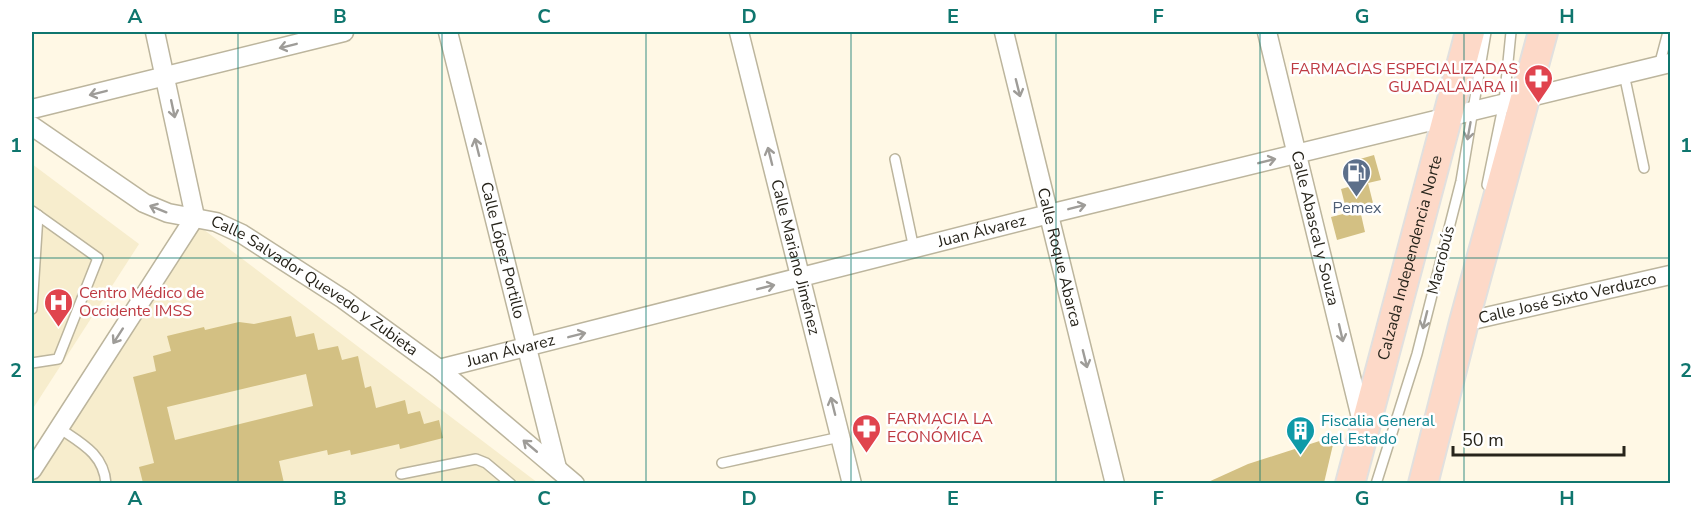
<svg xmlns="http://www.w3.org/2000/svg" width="1702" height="515" font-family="'Nunito Sans',sans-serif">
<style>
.built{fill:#f7edcd}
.building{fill:#d3c083;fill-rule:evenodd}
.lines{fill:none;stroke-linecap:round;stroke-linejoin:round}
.lane-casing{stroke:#bcb59d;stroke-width:12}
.street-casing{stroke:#bcb59d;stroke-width:21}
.primary-casing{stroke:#e1e0df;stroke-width:32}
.lane{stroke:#fff;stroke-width:9}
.street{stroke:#fff;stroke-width:18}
.primary{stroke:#fdd9c8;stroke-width:28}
.oneway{stroke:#9e9c98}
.grid{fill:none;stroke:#0f766e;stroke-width:1.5;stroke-opacity:0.55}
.labels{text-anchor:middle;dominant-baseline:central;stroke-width:5;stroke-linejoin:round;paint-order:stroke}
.health-label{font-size:16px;fill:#be3a42;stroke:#fff;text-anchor:start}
.service-label{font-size:16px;fill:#4e5e75;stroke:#fff}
.street-label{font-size:16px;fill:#27241b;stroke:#fff}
.culture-label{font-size:16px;fill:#0d838f;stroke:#fff;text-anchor:start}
.neatline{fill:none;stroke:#0f766e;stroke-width:2}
.grid-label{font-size:20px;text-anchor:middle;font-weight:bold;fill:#0f766e}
</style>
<rect width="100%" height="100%" fill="#fff8e5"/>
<g class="built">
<polygon points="32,164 139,244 32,410"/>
<polygon points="199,226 538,483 32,484"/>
</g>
<g class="building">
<polygon points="1374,155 1381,180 1368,183 1374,207 1360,210 1365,232 1337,240 1331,217 1347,213 1341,189 1352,186 1346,163"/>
<path d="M291,316L296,337L314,333L318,350L338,346L342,360L358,356L365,388L371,386L376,408L405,400L408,414L420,411L424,424L439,420L443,438L400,449L399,444L351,455L350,450L328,455L327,450L279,461L284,483H143L139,467L154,463L133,377L156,371L153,356L171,351L167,336L204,327L205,330L239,322L254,324ZM306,374L313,406L175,440L167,407Z"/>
<polygon points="1335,436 1324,483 1206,483 1248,464"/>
</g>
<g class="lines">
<defs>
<g id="lane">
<polyline points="1659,66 1668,32"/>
<polyline points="1624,74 1644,168"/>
<polyline points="895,159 914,249"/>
<polyline points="1487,185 1504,102 1511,32"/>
<polyline points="32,211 98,258 58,359 32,363"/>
<polyline points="32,309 38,215"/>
<path d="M59,428C81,443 104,454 106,484"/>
<polyline points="722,463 840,437"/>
<polyline points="401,474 476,459 486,463 511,484"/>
<polyline points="1376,484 1417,354 1461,181 1486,32"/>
</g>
<g id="street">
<path id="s1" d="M448,32L557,468"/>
<path id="s2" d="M739,32L852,484"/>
<path id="s3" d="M1004,32L1115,484"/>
<path id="s4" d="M1267,32L1363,426"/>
<polyline points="32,109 344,32"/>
<path id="s5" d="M32,126L144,203L168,213L216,222L242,234L343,299L439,369L575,484"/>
<path id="s6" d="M1464,322L1670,275"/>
<path id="s7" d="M439,369L1049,214L1670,63"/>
<polyline points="32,470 195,217 155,32"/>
</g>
<g id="primary">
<path id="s8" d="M1350,484L1470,32"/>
<polyline points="1423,484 1464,322 1543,32"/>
</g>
</defs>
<use href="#lane" class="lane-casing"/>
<use href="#street" class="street-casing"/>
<use href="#primary" class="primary-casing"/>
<use href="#lane" class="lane"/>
<use href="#street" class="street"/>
<use href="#primary" class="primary"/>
</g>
<defs><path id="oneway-shaft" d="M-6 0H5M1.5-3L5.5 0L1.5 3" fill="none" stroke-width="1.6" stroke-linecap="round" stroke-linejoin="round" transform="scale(1.5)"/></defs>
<g class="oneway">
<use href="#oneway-shaft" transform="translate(288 46) rotate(166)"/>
<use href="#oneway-shaft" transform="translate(1018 88) rotate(76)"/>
<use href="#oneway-shaft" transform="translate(98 93) rotate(166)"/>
<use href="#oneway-shaft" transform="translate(173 109) rotate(78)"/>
<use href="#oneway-shaft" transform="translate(1469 131) rotate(100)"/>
<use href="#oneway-shaft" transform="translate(477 147) rotate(-104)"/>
<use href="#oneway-shaft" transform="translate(770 156) rotate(-104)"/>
<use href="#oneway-shaft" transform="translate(1267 161) rotate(-14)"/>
<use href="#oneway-shaft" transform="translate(1077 207) rotate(-14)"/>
<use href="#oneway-shaft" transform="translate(158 209) rotate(-158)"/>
<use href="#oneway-shaft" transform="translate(766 287) rotate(-14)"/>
<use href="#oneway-shaft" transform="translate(1425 320) rotate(104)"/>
<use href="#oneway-shaft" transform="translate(1341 333) rotate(77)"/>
<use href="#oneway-shaft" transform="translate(577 335) rotate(-14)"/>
<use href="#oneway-shaft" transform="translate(118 336) rotate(123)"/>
<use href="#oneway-shaft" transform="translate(1085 359) rotate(76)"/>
<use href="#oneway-shaft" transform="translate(833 406) rotate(-104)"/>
<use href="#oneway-shaft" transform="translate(530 446) rotate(-140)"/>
</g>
<path class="grid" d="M238,32V484M442,32V484M646,32V484M851,32V484M1056,32V484M1260,32V484M1464,32V484M32,258H1670"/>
<defs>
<symbol id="pharmacy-pin" viewBox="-11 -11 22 30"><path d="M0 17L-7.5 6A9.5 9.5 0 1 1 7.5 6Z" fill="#e0444e" stroke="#fff"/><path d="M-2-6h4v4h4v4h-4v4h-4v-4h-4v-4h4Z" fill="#fff"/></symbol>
<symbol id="fuel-pin" viewBox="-11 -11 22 30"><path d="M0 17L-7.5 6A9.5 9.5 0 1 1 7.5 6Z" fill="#5c6f8a" stroke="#fff"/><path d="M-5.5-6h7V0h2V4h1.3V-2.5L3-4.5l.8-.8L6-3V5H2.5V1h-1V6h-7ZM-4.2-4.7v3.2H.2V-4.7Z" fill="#fff"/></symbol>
<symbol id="hospital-pin" viewBox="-11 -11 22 30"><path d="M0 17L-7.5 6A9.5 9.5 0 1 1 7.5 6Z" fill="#e0444e" stroke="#fff"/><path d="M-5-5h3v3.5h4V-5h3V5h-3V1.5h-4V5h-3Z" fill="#fff"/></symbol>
<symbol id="building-pin" viewBox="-11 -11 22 30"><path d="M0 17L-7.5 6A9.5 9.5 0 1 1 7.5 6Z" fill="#0f9aa8" stroke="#fff"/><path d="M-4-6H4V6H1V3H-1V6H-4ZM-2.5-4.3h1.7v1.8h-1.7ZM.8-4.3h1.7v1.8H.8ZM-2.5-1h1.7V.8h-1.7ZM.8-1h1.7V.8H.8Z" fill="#fff"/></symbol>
</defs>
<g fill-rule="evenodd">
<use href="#pharmacy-pin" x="1522" y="62" width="33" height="45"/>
<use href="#fuel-pin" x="1340" y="156" width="33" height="45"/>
<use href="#hospital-pin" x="42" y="286" width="33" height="45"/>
<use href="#pharmacy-pin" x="850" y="412" width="33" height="45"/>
<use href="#building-pin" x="1284" y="414" width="33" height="45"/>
</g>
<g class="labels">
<g class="health-label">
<text x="1518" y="69" text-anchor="end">FARMACIAS ESPECIALIZADAS<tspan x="1518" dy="18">GUADALAJARA II</tspan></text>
<text x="79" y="293">Centro Médico de<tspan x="79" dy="18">Occidente IMSS</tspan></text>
<text x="887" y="419">FARMACIA LA<tspan x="887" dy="18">ECONÓMICA</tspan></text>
</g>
<g class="service-label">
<text x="1357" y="208">Pemex</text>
</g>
<g class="street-label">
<text stroke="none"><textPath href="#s4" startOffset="202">Calle Abascal y Souza</textPath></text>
<text stroke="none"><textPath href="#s7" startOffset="560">Juan Álvarez</textPath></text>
<text stroke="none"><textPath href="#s1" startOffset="225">Calle López Portillo</textPath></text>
<text stroke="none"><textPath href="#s3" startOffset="232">Calle Roque Abarca</textPath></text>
<text stroke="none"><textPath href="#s8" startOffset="234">Calzada Independencia Norte</textPath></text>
<text stroke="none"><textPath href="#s2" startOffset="232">Calle Mariano Jiménez</textPath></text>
<text transform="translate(1441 260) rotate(-76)">Macrobús</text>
<text stroke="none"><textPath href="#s5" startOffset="328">Calle Salvador Quevedo y Zubieta</textPath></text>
<text stroke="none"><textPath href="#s6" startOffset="106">Calle José Sixto Verduzco</textPath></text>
<text stroke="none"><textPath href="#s7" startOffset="74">Juan Álvarez</textPath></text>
</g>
<g class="culture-label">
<text x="1321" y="421">Fiscalia General<tspan x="1321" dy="18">del Estado</tspan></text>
</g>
</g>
<rect width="1702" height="515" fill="none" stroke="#ffffff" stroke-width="66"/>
<path d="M1453 446v9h171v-9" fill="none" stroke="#27241b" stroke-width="3"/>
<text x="1462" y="446" font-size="18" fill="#27241b" stroke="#ffffff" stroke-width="4.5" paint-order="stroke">50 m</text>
<rect x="33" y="33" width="1636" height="449" class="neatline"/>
<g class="grid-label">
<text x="135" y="23">A</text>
<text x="340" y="23">B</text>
<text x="544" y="23">C</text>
<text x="749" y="23">D</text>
<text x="953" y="23">E</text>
<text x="1158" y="23">F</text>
<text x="1362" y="23">G</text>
<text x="1567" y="23">H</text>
<text x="16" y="152">1</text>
<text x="1686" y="152">1</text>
<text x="16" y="377">2</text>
<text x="1686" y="377">2</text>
<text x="135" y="505">A</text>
<text x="340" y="505">B</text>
<text x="544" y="505">C</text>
<text x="749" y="505">D</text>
<text x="953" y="505">E</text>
<text x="1158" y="505">F</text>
<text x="1362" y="505">G</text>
<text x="1567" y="505">H</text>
</g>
</svg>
